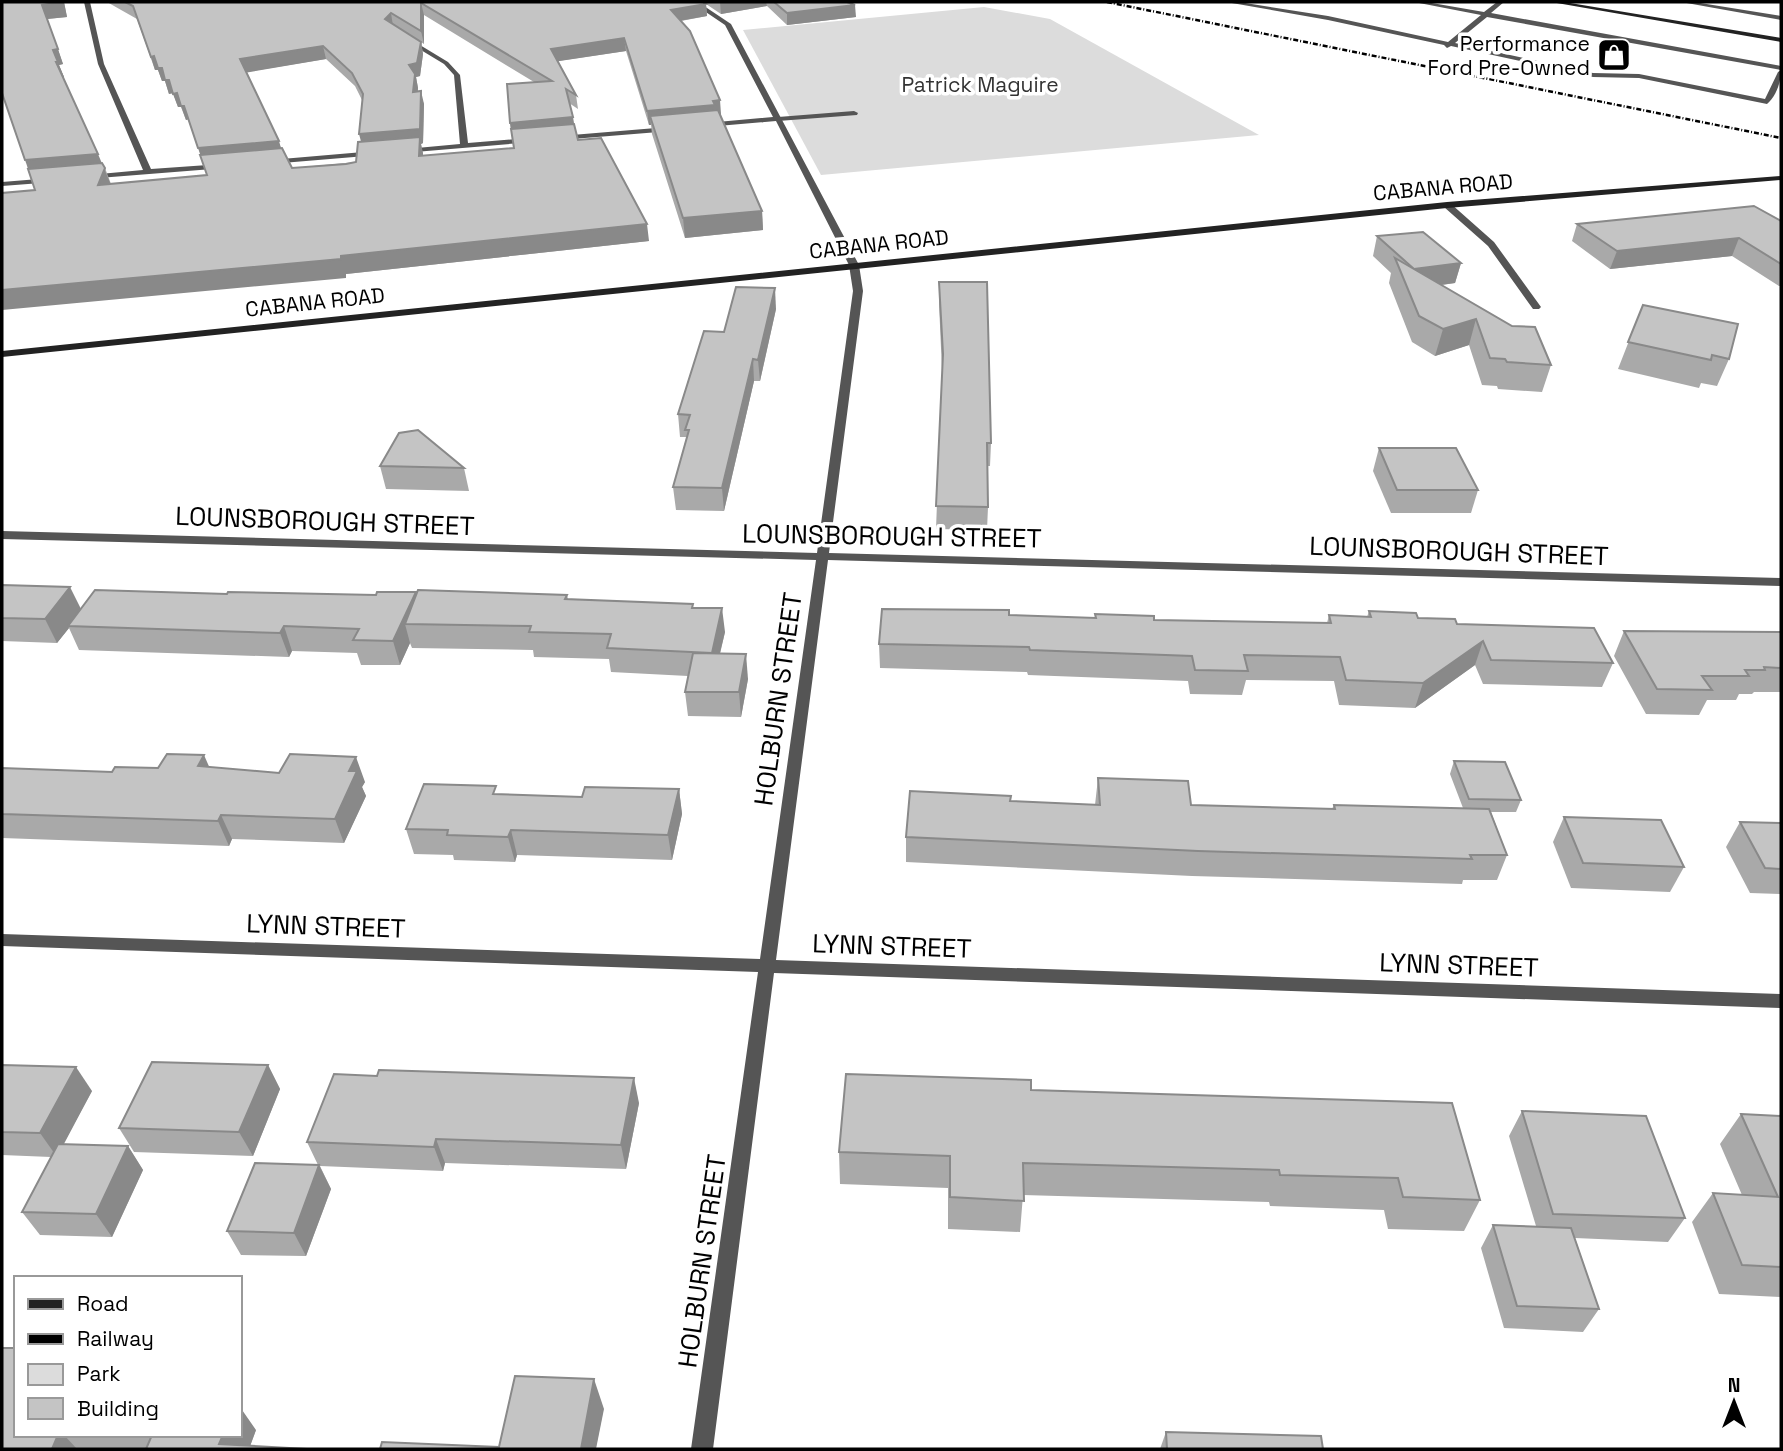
<svg xmlns="http://www.w3.org/2000/svg" width="1783" height="1451" font-family="'Space Grotesk',sans-serif">
<style>
.green{fill:#dcdcdc}
.lines{fill:none;stroke-linecap:round;stroke-linejoin:round}
.service{fill:#555;fill-rule:evenodd}
.minor{fill:#555;fill-rule:evenodd}
.secondary{fill:#222;fill-rule:evenodd}
.rail{stroke:#000;stroke-width:2.5;stroke-dasharray:5 2 1 2;stroke-linecap:butt}
.wall{fill:#a9a9a9;fill-rule:evenodd}
.shaded-wall{fill:#898989}
.building{fill:#c4c4c4;stroke:#898989;stroke-width:2}
.labels{text-anchor:middle;dominant-baseline:central;stroke-width:7;stroke-linejoin:round;paint-order:stroke}
.far-poi-label{font-size:21px;fill:#000;stroke:#fff;text-anchor:end}
.far-park-label{font-size:21px;fill:#333;stroke:#fff}
.far-street-label{font-size:21px;fill:#000;stroke:#fff}
.street-label{font-size:26px;fill:#000;stroke:#fff}
</style>
<rect width="100%" height="100%" fill="#fff"/>
<polygon class="green" points="984,7 1050,19 1259,135 821,175 743,30"/>
<g class="lines">
<g class="service">
<path d="M1226,2H1239L1328,16L1448,42L1481,15L1414,2H1426L1484,12L1497,2H1504L1491,13L1781,66C1782,79 1777,96 1767,104L1639,78L1593,77L1451,46L1447,48L1444,45L1328,20ZM1487,17L1781,70L1778,72L1765,99L1639,74L1593,73L1455,43Z"/>
<polygon points="1681,2 1694,2 1781,16 1781,20"/>
<polygon points="854,111 858,113 857,115 778,121 774,119 778,117"/>
</g>
<g class="minor">
<polygon points="84,2 90,2 104,64 151,169 222,164 226,166 225,168 86,179 85,177 89,175 143,170 98,64"/>
<polygon points="691,2 698,2 731,24 859,265 863,291 829,553 1781,578 1781,586 828,560 776,960 1781,994 1781,1008 774,973 713,1449 691,1449 758,972 2,946 2,934 760,959 816,560 2,539 2,531 817,553 853,291 849,265 776,121 706,127 702,125 706,123 773,117 725,25"/>
<polygon points="406,39 410,39 448,62 460,75 468,143 529,138 533,140 532,142 403,153 402,151 406,149 460,144 454,75 444,64 406,41"/>
<polygon points="668,127 672,129 671,131 560,140 556,138 560,136"/>
<polygon points="375,151 378,151 378,155 270,164 266,162 270,160"/>
<polygon points="51,178 54,178 54,182 2,186 2,182"/>
<polygon points="1444,203 1450,203 1494,242 1541,307 1539,309 1533,309 1488,246 1444,207"/>
</g>
<g class="secondary">
<polygon points="1551,2 1564,2 1781,38 1781,42"/>
<polygon points="1781,176 1781,180 1447,208 2,357 2,351 1447,202"/>
</g>
<polyline class="rail" points="1107,2 1781,138"/>
</g>
<g class="wall">
<path d="M2,2H64L67,17L47,19L63,64L59,65L64,77H63L101,163L105,168L111,184L207,175L189,119L186,120L181,107H178L173,93L169,94L165,81H162L158,70H155L137,19L107,2H847L856,17L787,25L767,6L721,14L706,4L707,16L681,21L720,100V114L762,211L763,230L685,238L652,134L651,125H649L626,51L558,61L576,95L578,109L569,103L578,140L649,241L346,274V278L35,190L28,169ZM424,15L534,82L510,123L514,148L423,156L421,144L423,143L424,104L418,91V88L416,77L420,76L423,54L421,42L424,44ZM326,59L355,86L362,100L361,142L356,162L292,168L281,148L246,72Z"/>
<polygon points="1781,221 1781,286 1779,286 1732,256 1610,269 1572,241 1577,224"/>
<polygon points="1377,236 1461,263 1455,283 1442,285 1551,365 1542,392 1498,389 1497,386 1482,385 1469,345 1435,356 1412,342 1389,283 1391,273 1373,256"/>
<polygon points="939,282 991,443 990,466 987,466 988,507 987,530 936,529 942,371 939,303"/>
<polygon points="1643,305 1729,359 1717,386 1701,383 1699,388 1618,369"/>
<polygon points="776,309 760,381 754,381 724,511 676,510 673,487 686,439 686,437 680,437 678,414 724,332"/>
<polygon points="1379,448 1478,490 1471,513 1391,513 1373,471"/>
<polygon points="380,466 464,468 469,491 386,489"/>
<polygon points="2,585 80,609 227,594 567,595 568,599 693,608 725,632 720,654 748,679 741,717 688,716 685,692 688,676 611,672 609,659 534,657 533,650 412,648 410,643 400,665 361,665 357,653 292,651 289,657 79,650 69,628 57,643 2,641"/>
<polygon points="1369,611 1457,624 1613,663 1602,687 1483,684 1475,665 1415,708 1339,705 1334,681 1246,680 1242,695 1190,694 1188,681 1028,675 1027,672 880,668 879,644 1009,615 1095,618 1095,614 1154,620 1327,623 1329,615 1367,617"/>
<polygon points="1624,631 1781,632 1781,692 1754,692 1752,694 1739,694 1736,700 1707,700 1699,715 1646,714 1614,656"/>
<polygon points="1454,761 1521,800 1516,812 1491,812 1507,855 1497,880 1463,880 1462,884 1192,876 906,862 906,837 1095,805 1098,778 1191,805 1332,809 1334,805 1463,808 1450,774"/>
<polygon points="209,767 365,782 362,787 366,796 344,843 232,839 229,846 2,838 2,768 112,772"/>
<polygon points="679,789 682,814 672,860 517,855 515,862 454,860 453,855 414,854 406,829 582,797"/>
<polygon points="1564,817 1684,867 1670,892 1571,888 1553,842"/>
<polygon points="1740,822 1781,823 1781,894 1750,893 1726,847"/>
<polygon points="2,1065 92,1091 63,1144 128,1146 143,1170 112,1237 40,1235 22,1212 51,1157 2,1155"/>
<polygon points="268,1065 280,1089 253,1156 134,1152 119,1128"/>
<polygon points="1031,1090 1452,1103 1480,1200 1464,1231 1388,1229 1384,1210 1270,1206 1269,1202 1023,1195 1020,1232 948,1229 948,1188 840,1184 839,1152"/>
<polygon points="639,1103 626,1169 445,1163 443,1171 320,1166 331,1189 306,1256 241,1255 227,1231 318,1165 307,1142"/>
<polygon points="1522,1111 1685,1218 1668,1242 1575,1238 1599,1309 1583,1332 1504,1328 1481,1248 1493,1225 1536,1226 1509,1136"/>
<polygon points="1741,1114 1781,1116 1781,1297 1719,1294 1692,1222 1713,1193 1742,1195 1720,1144"/>
<polygon points="256,1430 250,1446 307,1449 2,1449 16,1435 240,1435"/>
<polygon points="1166,1432 1323,1449 1160,1449"/>
</g>
<g class="shaded-wall">
<polygon points="64,2 67,17 47,19 42,5"/>
<polygon points="720,2 766,2 767,6 721,14"/>
<polygon points="421,3 424,15 424,44 421,31"/>
<polygon points="706,4 707,16 673,22 671,10"/>
<polygon points="855,5 856,17 787,25 787,13"/>
<polygon points="391,13 393,26 385,19"/>
<polygon points="624,38 626,51 553,62 551,49"/>
<polygon points="421,42 423,54 420,76 416,77 418,88 416,105 409,65"/>
<polygon points="323,46 326,59 244,73 240,59"/>
<polygon points="58,49 63,64 59,65 64,77 62,77 53,50"/>
<polygon points="154,56 169,80 173,93 169,94 165,81 162,81 158,70 155,70 151,57"/>
<polygon points="421,91 424,104 423,143 421,144 423,153 423,173 363,149 359,134"/>
<polygon points="177,93 181,107 178,107 173,94"/>
<polygon points="720,100 721,114 650,116 651,125 649,125 647,111"/>
<polygon points="181,106 184,106 189,119 186,120"/>
<polygon points="573,117 575,131 512,137 510,123"/>
<polygon points="279,141 283,155 203,162 198,148"/>
<polygon points="98,154 111,185 104,202 31,177 25,160"/>
<polygon points="762,211 763,230 685,238 683,218"/>
<polygon points="647,224 649,241 346,274 346,278 2,310 2,290"/>
<polygon points="1739,238 1732,256 1610,269 1617,251"/>
<polygon points="1461,263 1455,283 1409,289 1414,269"/>
<polygon points="775,288 776,309 760,381 758,360"/>
<polygon points="1476,319 1469,345 1435,356 1443,329"/>
<polygon points="753,359 754,381 724,511 722,488"/>
<polygon points="70,587 82,611 68,626 69,628 57,643 45,619"/>
<polygon points="416,592 422,616 405,624 410,643 400,665 393,641"/>
<polygon points="722,608 725,632 714,677 712,653"/>
<polygon points="284,626 292,651 289,657 280,633"/>
<polygon points="1483,641 1475,665 1415,708 1423,683"/>
<polygon points="746,654 748,679 741,717 739,692"/>
<polygon points="204,755 215,780 198,766"/>
<polygon points="356,757 365,782 362,787 366,796 344,843 335,819 349,771"/>
<polygon points="679,789 682,814 672,860 668,835"/>
<polygon points="221,815 232,839 229,846 218,821"/>
<polygon points="511,830 517,855 515,862 508,837"/>
<polygon points="268,1065 280,1089 253,1156 239,1132"/>
<polygon points="76,1067 92,1091 57,1157 40,1133"/>
<polygon points="634,1078 639,1103 626,1169 621,1145"/>
<polygon points="436,1139 445,1163 443,1171 434,1147"/>
<polygon points="128,1146 143,1170 112,1237 96,1214"/>
<polygon points="319,1165 331,1189 306,1256 294,1233"/>
<polygon points="594,1379 604,1409 596,1449 581,1449"/>
<polygon points="240,1407 256,1430 249,1449 219,1444 223,1435 240,1435"/>
<polygon points="58,1435 64,1435 77,1449 52,1449"/>
</g>
<g class="building">
<polygon points="2,2 61,2 42,5 58,49 53,50 58,62 56,62 98,154 25,160 2,93"/>
<polygon points="125,2 703,2 706,4 671,10 690,31 720,100 713,101 715,105 647,111 624,38 551,49 576,95 566,89 573,117 510,123 507,84 552,81 421,3 421,31 391,13 385,19 421,42 417,63 409,65 415,74 413,92 421,91 420,129 359,134 363,94 352,73 323,46 240,59 279,141 198,148 184,106 181,106 177,93 173,94 169,80 165,80 162,68 158,68 154,56 151,57 133,6"/>
<polygon points="774,2 847,2 855,5 787,13"/>
<polygon points="718,110 762,211 683,218 650,116"/>
<polygon points="574,124 578,140 601,138 647,224 341,256 341,259 2,290 2,193 35,190 28,169 102,163 105,168 98,185 207,175 200,155 282,148 292,168 346,164 356,162 358,142 420,137 419,156 514,148 511,129"/>
<polygon points="1754,206 1781,221 1781,264 1739,238 1617,251 1577,224"/>
<polygon points="1423,232 1461,263 1414,269 1377,236"/>
<polygon points="1395,258 1512,326 1535,327 1551,365 1507,362 1505,359 1490,358 1476,319 1443,329 1419,316"/>
<polygon points="939,282 987,282 991,443 987,443 988,507 936,506 943,354"/>
<polygon points="736,287 775,288 758,360 753,359 722,488 673,487 689,430 685,430 690,415 678,414 704,331 724,332"/>
<polygon points="1643,305 1738,324 1729,359 1712,355 1711,360 1628,342"/>
<polygon points="418,430 464,468 380,466 399,433"/>
<polygon points="1379,448 1456,448 1478,490 1397,490"/>
<polygon points="2,585 70,587 45,619 2,618"/>
<polygon points="95,590 227,594 228,592 376,595 377,592 416,592 393,641 353,640 359,629 284,626 280,633 68,626"/>
<polygon points="418,590 567,595 565,599 693,604 692,608 722,608 712,653 607,648 611,634 529,632 531,626 405,624"/>
<polygon points="882,609 1009,610 1009,615 1096,618 1095,614 1154,616 1154,620 1331,623 1329,615 1371,617 1369,611 1416,613 1418,618 1455,619 1457,624 1594,628 1613,663 1491,660 1483,641 1423,683 1346,680 1340,657 1244,655 1248,671 1195,670 1192,656 1030,650 1029,647 879,644"/>
<polygon points="1624,631 1781,632 1781,668 1764,667 1765,670 1745,670 1749,676 1702,676 1712,690 1657,689"/>
<polygon points="693,653 746,654 739,692 685,692"/>
<polygon points="167,754 204,755 198,766 279,773 290,754 356,757 349,771 357,771 335,819 221,815 218,821 2,814 2,768 112,772 115,767 158,768"/>
<polygon points="1454,761 1505,762 1521,800 1469,799"/>
<polygon points="1098,778 1188,781 1191,805 1335,809 1334,805 1489,809 1507,855 1470,855 1472,859 1198,851 906,837 910,791 1011,796 1010,801 1100,805"/>
<polygon points="424,784 496,786 493,794 582,797 585,787 679,789 668,835 511,830 508,837 447,835 448,830 406,829"/>
<polygon points="1564,817 1661,820 1684,867 1583,863"/>
<polygon points="1740,822 1781,823 1781,869 1765,868"/>
<polygon points="152,1062 268,1065 239,1132 119,1128"/>
<polygon points="2,1065 76,1067 40,1133 2,1132"/>
<polygon points="379,1070 634,1078 621,1145 436,1139 434,1147 307,1142 334,1074 377,1076"/>
<polygon points="846,1074 1031,1080 1031,1090 1452,1103 1480,1200 1403,1197 1398,1178 1280,1175 1279,1170 1023,1163 1024,1201 950,1197 950,1156 839,1152"/>
<polygon points="1522,1111 1646,1116 1685,1218 1553,1214"/>
<polygon points="1741,1114 1781,1116 1781,1267 1742,1265 1713,1193 1778,1197"/>
<polygon points="58,1144 128,1146 96,1214 22,1212"/>
<polygon points="255,1163 319,1165 294,1233 227,1231"/>
<polygon points="1493,1225 1571,1228 1599,1309 1517,1306"/>
<polygon points="2,1348 16,1348 16,1435 58,1435 52,1449 2,1449"/>
<polygon points="515,1376 594,1379 581,1449 380,1449 382,1442 499,1447"/>
<polygon points="1166,1432 1321,1436 1323,1449 1167,1449"/>
<polygon points="152,1435 223,1435 219,1444 307,1449 146,1449"/>
</g>
<defs>
<symbol id="shop-square" viewBox="-11 -11 22 22"><rect x="-9" y="-9" width="18" height="18" rx="4" fill="#000" stroke="#fff"/><path d="M-5-2.5h2.3a2.7 3.5 0 0 1 5.4 0H5L5.5 6h-11ZM-1.5-2.5h3a1.5 2.3 0 0 0-3 0Z" fill="#fff"/></symbol>
</defs>
<g fill-rule="evenodd">
<use href="#shop-square" x="1595" y="36" width="38" height="38"/>
</g>
<g class="labels">
<g class="far-poi-label">
<text x="1590" y="43">Performance<tspan x="1590" dy="24">Ford Pre-Owned</tspan></text>
</g>
<g class="far-park-label">
<text x="980" y="84">Patrick Maguire</text>
</g>
<g class="far-street-label">
<text transform="translate(1443 187) rotate(-5)">CABANA ROAD</text>
<text transform="translate(879 244) rotate(-6)">CABANA ROAD</text>
<text transform="translate(315 302) rotate(-6)">CABANA ROAD</text>
</g>
<g class="street-label">
<text transform="translate(325 521) rotate(2)">LOUNSBOROUGH STREET</text>
<text transform="translate(892 536) rotate(1)">LOUNSBOROUGH STREET</text>
<text transform="translate(1459 551) rotate(2)">LOUNSBOROUGH STREET</text>
<text transform="translate(778 699) rotate(-82)">HOLBURN STREET</text>
<text transform="translate(326 926) rotate(2)">LYNN STREET</text>
<text transform="translate(892 946) rotate(2)">LYNN STREET</text>
<text transform="translate(1459 965) rotate(2)">LYNN STREET</text>
<text transform="translate(702 1261) rotate(-82)">HOLBURN STREET</text>
</g>
</g>
<rect width="1783" height="1451" fill="none" stroke="#000000" stroke-width="7"/>
<rect x="14" y="1276" width="228" height="161" fill="#ffffff" stroke="#999999" stroke-width="2"/>
<rect x="28" y="1299" width="35" height="10" fill="#222222" stroke="#999999" stroke-width="2"/>
<text x="77" y="1311" font-size="21" fill="#000000">Road</text>
<rect x="28" y="1334" width="35" height="10" fill="#000000" stroke="#999999" stroke-width="2"/>
<text x="77" y="1346" font-size="21" fill="#000000">Railway</text>
<rect x="28" y="1364" width="35" height="21" fill="#dcdcdc" stroke="#999999" stroke-width="2"/>
<text x="77" y="1381" font-size="21" fill="#000000">Park</text>
<rect x="28" y="1398" width="35" height="21" fill="#c4c4c4" stroke="#999999" stroke-width="2"/>
<text x="77" y="1416" font-size="21" fill="#000000">Building</text>
<g transform="translate(1734 1402)" stroke="#ffffff" stroke-width="5" paint-order="stroke">
<path d="M0-5L12 26L0 18L-12 26Z" fill="#000000"/>
<text y="-10" font-size="19" font-weight="bold" text-anchor="middle" fill="#000000">N</text>
</g>
</svg>
